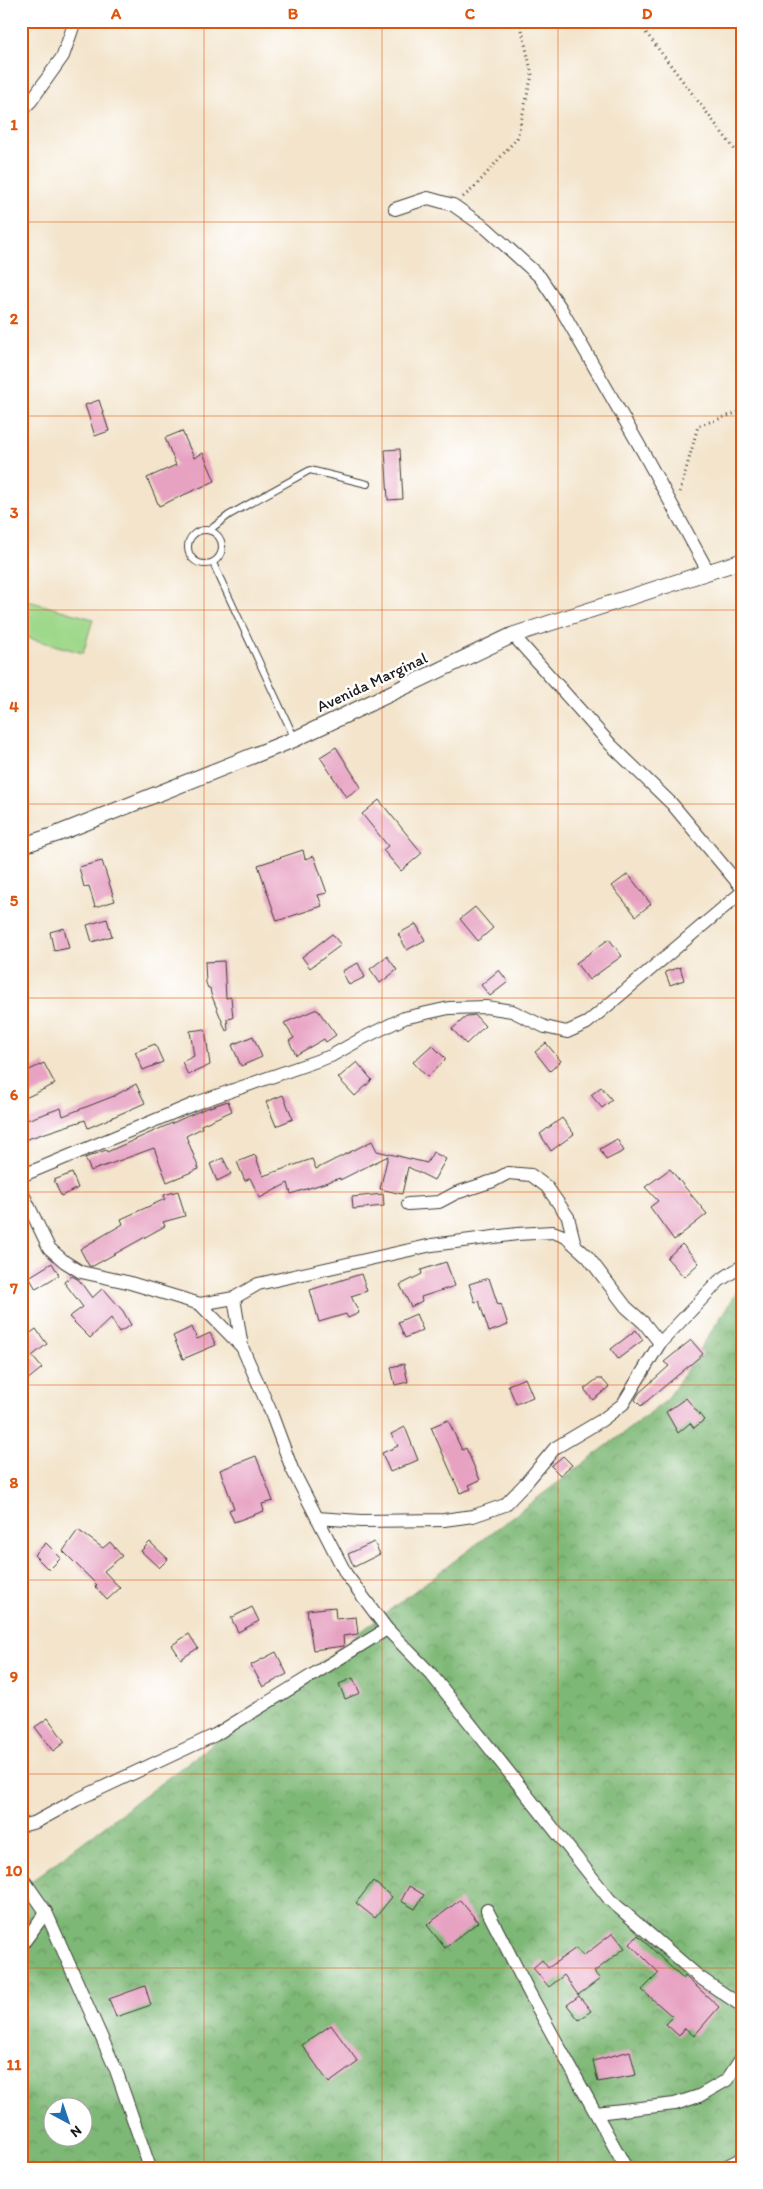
<svg xmlns="http://www.w3.org/2000/svg" width="763" height="2189" font-family="Itim,sans-serif">
<style>
.forest{fill:url(#forest-crowns);stroke:#4d6a49;fill-rule:evenodd}
.pitch{fill:#9ed88a;stroke:#5d7a53}
.building{fill:#e7a2c2}
.lines{fill:none;stroke-linecap:round;stroke-linejoin:round}
.service-casing{stroke:#3c3a36;stroke-width:8}
.minor-casing{stroke:#3c3a36;stroke-width:14}
.tertiary-casing{stroke:#3c3a36;stroke-width:17}
.path{stroke:#3c3a36;stroke-width:3;stroke-dasharray:1 4;stroke-linecap:butt}
.service{stroke:#fff;stroke-width:6}
.minor{stroke:#fff;stroke-width:12}
.tertiary{stroke:#fff;stroke-width:15}
.grid{fill:none;stroke:#de560d;stroke-width:1;stroke-opacity:0.55}
.labels{text-anchor:middle;dominant-baseline:central;stroke-width:5;stroke-linejoin:round;paint-order:stroke}
.street-label{font-size:16px;fill:#1c1c1c;stroke:#fff}
.neatline{fill:none;stroke:#de560d;stroke-width:2}
.grid-label{font-size:16px;text-anchor:middle;font-weight:bold;fill:#de560d}
</style>
<defs>
<pattern id="forest-crowns" width="20" height="18" patternUnits="userSpaceOnUse" patternTransform="scale(1.25)"><rect width="20" height="18" fill="#7eb876"/><path d="M2 6a3 3 0 1 1 6 0M12 15a3 3 0 1 1 6 0" fill="none" stroke="#669560"/></pattern>
</defs>
<rect width="100%" height="100%" fill="#fff"/>
<filter id="ink" filterUnits="userSpaceOnUse"><feTurbulence type="fractalNoise" baseFrequency=".02" numOctaves="2"/><feDisplacementMap in="SourceGraphic" scale="10" xChannelSelector="R" yChannelSelector="G"/><feConvolveMatrix kernelMatrix="1 2 1 2 8 2 1 2 1" color-interpolation-filters="sRGB"/></filter>
<filter id="wash" filterUnits="userSpaceOnUse"><feTurbulence type="fractalNoise" baseFrequency=".0096" numOctaves="4" result="noise"/><feDisplacementMap in="SourceGraphic" scale="20" xChannelSelector="R" yChannelSelector="G"/><feGaussianBlur stdDeviation="1.12" result="paint"/><feColorMatrix in="noise" values="0 0 0 0 0 0 0 0 0 0 0 0 0 0 0 0 0 1.4 0 .05"/><feComposite in="paint" operator="in"/></filter>
<g filter="url(#wash)">
<rect width="100%" height="100%" fill="#f3e4cb"/>
<path class="forest" d="M742,1284V2168H21V1889L667,1400ZM52,2106H82V2136H52Z"/>
<polygon class="pitch" points="21,599 93,619 83,653 21,636"/>
<g id="blocks">
<g class="building">
<polygon points="99,400 109,431 95,436 85,405"/>
<polygon points="182,431 194,458 203,453 215,481 159,506 147,478 176,465 165,438"/>
<polygon points="400,449 403,499 388,500 385,450"/>
<polygon points="336,747 361,787 346,797 320,757"/>
<polygon points="379,800 422,853 401,871 383,850 388,846 362,814"/>
<polygon points="303,850 305,859 314,856 327,893 318,895 322,906 277,921 258,865"/>
<polygon points="102,861 115,901 95,907 89,886 84,887 79,867"/>
<polygon points="628,874 651,904 636,916 612,886"/>
<polygon points="475,907 493,928 478,941 460,919"/>
<polygon points="107,919 112,936 92,942 87,925"/>
<polygon points="416,924 425,940 407,950 398,934"/>
<polygon points="64,928 69,948 54,951 50,932"/>
<polygon points="332,934 341,945 310,968 302,957"/>
<polygon points="609,939 622,956 589,980 576,963"/>
<polygon points="387,956 397,970 380,983 370,969"/>
<polygon points="224,961 226,998 231,997 233,1018 227,1019 228,1030 226,1031 211,994 210,988 208,988 206,983 205,962"/>
<polygon points="358,963 365,977 349,985 342,971"/>
<polygon points="680,967 684,980 670,985 665,972"/>
<polygon points="499,970 508,982 490,996 481,985"/>
<polygon points="317,1009 336,1035 326,1042 324,1039 296,1055 289,1041 294,1038 284,1023"/>
<polygon points="475,1015 485,1026 466,1044 452,1029 467,1016"/>
<polygon points="205,1029 210,1065 188,1075 182,1062 194,1056 190,1031"/>
<polygon points="253,1036 262,1057 241,1066 232,1045"/>
<polygon points="546,1043 561,1061 550,1071 535,1052"/>
<polygon points="155,1044 163,1062 143,1070 135,1052"/>
<polygon points="432,1045 446,1059 427,1077 413,1062"/>
<polygon points="357,1062 372,1080 355,1096 338,1078"/>
<polygon points="44,1063 55,1084 21,1100 21,1074"/>
<polygon points="136,1084 145,1103 88,1128 85,1120 21,1141 21,1122 61,1108 63,1116 114,1096"/>
<polygon points="601,1087 612,1100 602,1108 591,1095"/>
<polygon points="283,1095 293,1119 276,1126 266,1102"/>
<polygon points="228,1101 232,1111 201,1125 202,1128 186,1136 199,1169 167,1182 154,1148 91,1171 85,1158 106,1150 107,1152 204,1109"/>
<polygon points="562,1118 574,1134 551,1151 540,1134"/>
<polygon points="617,1139 624,1151 606,1160 600,1149"/>
<polygon points="372,1141 377,1151 427,1163 433,1152 446,1159 434,1180 408,1167 402,1194 380,1189 388,1156 340,1180 340,1178 291,1194 288,1183 260,1198 250,1178 245,1181 237,1162 255,1155 263,1176 312,1159 316,1169"/>
<polygon points="223,1158 231,1174 217,1181 210,1164"/>
<polygon points="670,1169 707,1214 674,1240 650,1207 658,1201 645,1187"/>
<polygon points="72,1173 78,1188 61,1196 54,1180"/>
<polygon points="178,1191 185,1216 163,1222 165,1226 93,1266 89,1266 80,1249 123,1224 121,1219 165,1199 164,1195"/>
<polygon points="383,1194 384,1206 353,1209 352,1197"/>
<polygon points="682,1244 699,1263 684,1277 667,1258"/>
<polygon points="446,1262 455,1286 421,1297 422,1301 411,1307 400,1285 422,1274 421,1270"/>
<polygon points="52,1263 59,1275 36,1289 29,1277"/>
<polygon points="361,1274 367,1291 351,1296 359,1313 348,1318 346,1314 319,1322 310,1290"/>
<polygon points="72,1276 79,1280 92,1298 103,1288 123,1311 131,1325 119,1332 111,1318 90,1338 69,1317 83,1307 64,1282"/>
<polygon points="489,1278 498,1305 501,1304 508,1325 489,1332 479,1301 475,1302 469,1284"/>
<polygon points="416,1314 423,1330 405,1338 398,1322"/>
<polygon points="192,1327 197,1339 210,1333 216,1345 183,1359 173,1336"/>
<polygon points="36,1329 47,1344 32,1356 42,1368 21,1385 21,1340"/>
<polygon points="636,1330 643,1340 618,1359 611,1349"/>
<polygon points="691,1340 703,1354 641,1406 635,1400 639,1393 669,1366 664,1362"/>
<polygon points="404,1364 408,1382 395,1385 391,1367"/>
<polygon points="525,1378 533,1397 516,1404 508,1385"/>
<polygon points="597,1379 602,1379 609,1387 593,1400 584,1389"/>
<polygon points="686,1398 704,1420 694,1428 690,1423 678,1433 666,1412"/>
<polygon points="448,1420 462,1450 466,1448 480,1480 469,1485 471,1489 460,1493 431,1427"/>
<polygon points="405,1427 418,1460 390,1472 382,1453 398,1446 391,1434"/>
<polygon points="256,1456 273,1501 262,1504 264,1511 234,1522 229,1510 234,1508 220,1470"/>
<polygon points="563,1456 572,1465 560,1475 551,1466"/>
<polygon points="78,1530 103,1548 110,1542 122,1556 104,1571 120,1588 107,1600 95,1587 97,1585 63,1551"/>
<polygon points="150,1542 168,1559 159,1568 141,1551"/>
<polygon points="374,1542 380,1554 354,1567 348,1554"/>
<polygon points="46,1543 61,1558 49,1570 34,1555"/>
<polygon points="252,1607 259,1621 238,1632 231,1618"/>
<polygon points="335,1607 336,1619 356,1617 358,1634 343,1636 344,1646 313,1650 307,1610"/>
<polygon points="189,1634 198,1648 181,1659 172,1645"/>
<polygon points="276,1652 287,1674 263,1687 251,1665"/>
<polygon points="353,1678 360,1693 345,1699 339,1684"/>
<polygon points="48,1718 65,1742 53,1751 35,1727"/>
<polygon points="373,1881 392,1897 375,1918 356,1903"/>
<polygon points="409,1886 424,1895 415,1909 401,1901"/>
<polygon points="460,1900 478,1922 445,1948 427,1925"/>
<polygon points="613,1933 625,1948 594,1972 600,1979 578,1995 564,1975 549,1987 533,1968 542,1960 548,1968 576,1948 583,1956"/>
<polygon points="638,1935 683,1979 685,1976 719,2007 694,2036 685,2028 679,2036 666,2024 673,2017 642,1990 659,1973 630,1944"/>
<polygon points="145,1986 151,2005 116,2017 109,1999"/>
<polygon points="579,1996 591,2011 579,2020 567,2005"/>
<polygon points="331,2025 358,2062 329,2083 302,2045"/>
<polygon points="630,2051 636,2075 598,2082 593,2061"/>
</g>
</g>
</g>
<g filter="url(#ink)">
<use href="#blocks" fill-opacity="0" stroke="#3c3a36" stroke-width="1"/>
<g class="lines">
<defs>
<g id="service">
<polyline points="211,529 229,515 310,470 367,484"/>
<circle cx="205" cy="547" r="17"/>
<polyline points="213,563 295,739"/>
</g>
<g id="minor">
<polyline points="21,111 31,101 63,56 75,21"/>
<polyline points="395,209 428,198 453,205 486,228 540,277 560,307 643,452 709,573"/>
<polyline points="513,635 611,745 672,804 742,888"/>
<polyline points="21,1176 199,1102 331,1056 363,1038 404,1018 449,1008 486,1007 512,1011 545,1027 567,1032 587,1023 742,892"/>
<polyline points="21,1190 49,1248 65,1262 81,1272 127,1282 200,1304 234,1298 258,1284 432,1245 517,1234 553,1232 566,1237 588,1257 626,1307 644,1323 660,1343"/>
<polyline points="408,1204 439,1202 456,1193 493,1181 508,1173 531,1175 547,1187 568,1217 575,1245"/>
<polyline points="234,1298 242,1347 270,1410 292,1469 346,1574 387,1629 431,1674 610,1900 699,1977 742,2006"/>
<polyline points="200,1304 242,1347"/>
<polyline points="317,1518 361,1521 444,1520 473,1516 505,1505 525,1484 555,1448 602,1420 623,1404 660,1343 719,1281 742,1266"/>
<polyline points="21,1826 36,1822 76,1800 215,1735 387,1629"/>
<polyline points="21,1876 46,1912 116,2070 150,2168"/>
<polyline points="487,1910 530,1994 626,2168"/>
<polyline points="21,1946 46,1912"/>
<polyline points="596,2113 675,2104 699,2096 727,2080 742,2057"/>
</g>
<g id="tertiary">
<polyline points="21,846 57,834 295,739 513,635 742,561"/>
<polyline points="726,2168 742,2160"/>
</g>
</defs>
<use href="#service" class="service-casing"/>
<use href="#minor" class="minor-casing"/>
<use href="#tertiary" class="tertiary-casing"/>
<g class="path">
<polyline points="637,21 742,159"/>
<polyline points="463,197 474,188 517,138 532,75 520,21"/>
<polyline points="680,492 698,426 742,411"/>
</g>
<use href="#service" class="service"/>
<use href="#minor" class="minor"/>
<use href="#tertiary" class="tertiary"/>
</g>
</g>
<path class="grid" d="M204,21V2168M382,21V2168M558,21V2168M21,222H742M21,416H742M21,610H742M21,804H742M21,998H742M21,1192H742M21,1385H742M21,1580H742M21,1774H742M21,1968H742"/>
<g class="labels">
<g class="street-label">
<text transform="translate(372 682) rotate(-25)">Avenida Marginal</text>
</g>
</g>
<rect width="763" height="2189" fill="none" stroke="#fff" stroke-width="55"/>
<g transform="translate(68 2122) rotate(140)"><circle r="24" fill="#ffffff" stroke="#a4a4a4"/>
<path d="M0-4L9 19L0 12L-9 19Z" fill="#1f6fb2"/>
<text y="-8" font-size="14" font-weight="bold" text-anchor="middle" fill="#1c1c1c">N</text>
</g>
<rect x="28" y="28" width="708" height="2134" class="neatline"/>
<g class="grid-label">
<text x="116" y="19">A</text>
<text x="293" y="19">B</text>
<text x="470" y="19">C</text>
<text x="647" y="19">D</text>
<text x="14" y="130">1</text>
<text x="14" y="324">2</text>
<text x="14" y="518">3</text>
<text x="14" y="712">4</text>
<text x="14" y="906">5</text>
<text x="14" y="1100">6</text>
<text x="14" y="1294">7</text>
<text x="14" y="1488">8</text>
<text x="14" y="1682">9</text>
<text x="14" y="1876">10</text>
<text x="14" y="2070">11</text>
</g>
</svg>
